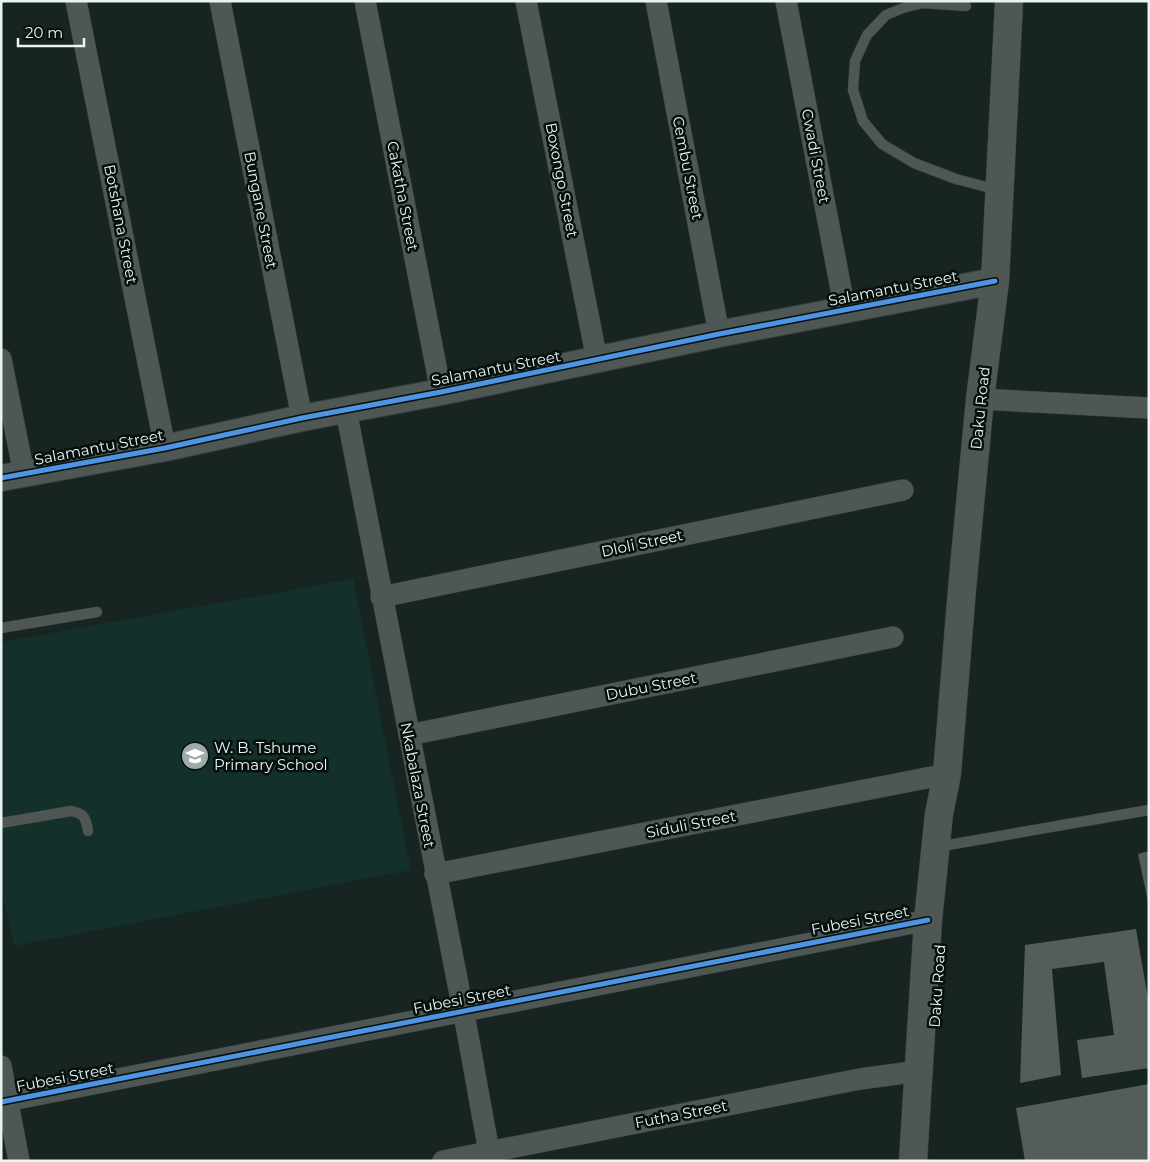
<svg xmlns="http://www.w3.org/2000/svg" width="1150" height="1162" font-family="Montserrat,sans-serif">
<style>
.built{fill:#14302a}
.building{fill:#535d5c}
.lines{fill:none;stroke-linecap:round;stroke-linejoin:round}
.service-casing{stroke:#353e3c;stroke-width:11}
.minor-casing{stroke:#353e3c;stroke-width:22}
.tertiary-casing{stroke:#353e3c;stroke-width:28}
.secondary-casing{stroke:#353e3c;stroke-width:29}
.service{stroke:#4e5754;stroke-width:10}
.minor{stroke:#4e5754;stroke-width:21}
.tertiary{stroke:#4e5754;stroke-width:26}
.secondary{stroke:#4e5754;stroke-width:28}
.cycleway-casing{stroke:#060f0d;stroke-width:8}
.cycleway{stroke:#4d94e3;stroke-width:5}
.labels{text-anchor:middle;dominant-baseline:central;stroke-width:5;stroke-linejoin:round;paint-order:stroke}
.street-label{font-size:15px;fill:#e7f4f0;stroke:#060f0d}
.poi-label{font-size:15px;fill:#e7f4f0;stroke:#060f0d;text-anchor:start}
</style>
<rect width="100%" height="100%" fill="#182421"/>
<polygon class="built" points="353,579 411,870 14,946 1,890 1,642"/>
<g class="building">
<polygon points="1149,851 1149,902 1148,902 1138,854"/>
<polygon points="1136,929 1149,1004 1149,1068 1082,1078 1077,1040 1114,1035 1104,962 1052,969 1061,1075 1020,1083 1025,945"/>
<polygon points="1149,1084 1149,1161 1025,1161 1016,1108"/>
</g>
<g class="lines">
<defs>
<g id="service">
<polyline points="966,6 923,3 903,8 886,15 867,35 855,61 853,90 863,121 882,144 914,163 956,179 998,190"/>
<polyline points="1,628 97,612"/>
<path d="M1,823L71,811C84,813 86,818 88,831"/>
<polyline points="948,845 1149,810"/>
</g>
<g id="minor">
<polyline points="76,1 165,448"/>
<polyline points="220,1 302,418"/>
<polyline points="365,1 441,392"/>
<polyline points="526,1 597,360"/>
<polyline points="656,1 719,334"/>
<polyline points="786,1 845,310"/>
<polyline points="1,359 24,474"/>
<polyline points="980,399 1149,408"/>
<path d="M346,410C384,610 423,810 463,1010C473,1060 481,1111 491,1161"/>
<polyline points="381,597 903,490"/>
<polyline points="409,735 893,637"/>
<polyline points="435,874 947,774"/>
<polyline points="1,1066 19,1161"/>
<polyline points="1,1102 928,920"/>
<polyline points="443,1161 860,1079 919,1071"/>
</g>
<polyline id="tertiary" points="1,478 165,448 302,418 441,392 719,334 995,281"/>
<polyline id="secondary" points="913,1161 928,920 939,814 947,774 962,589 980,399 995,281 1009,1"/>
</defs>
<use href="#service" class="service-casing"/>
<use href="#minor" class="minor-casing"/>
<use href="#tertiary" class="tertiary-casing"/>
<use href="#secondary" class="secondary-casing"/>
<use href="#service" class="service"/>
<use href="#minor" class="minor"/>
<use href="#tertiary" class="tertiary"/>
<use href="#secondary" class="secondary"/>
<defs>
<g id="cycleway">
<polyline points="1,478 165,448 302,418 441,392 719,334 995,281"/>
<polyline points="1,1102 928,920"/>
</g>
</defs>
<use href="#cycleway" class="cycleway-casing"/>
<use href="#cycleway" class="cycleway"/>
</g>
<defs>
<symbol id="school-disc" viewBox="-11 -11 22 22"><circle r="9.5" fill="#9faba8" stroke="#060f0d"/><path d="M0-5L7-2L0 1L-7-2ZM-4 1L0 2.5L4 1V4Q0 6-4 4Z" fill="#fff"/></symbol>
</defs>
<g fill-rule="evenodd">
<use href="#school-disc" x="179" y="740" width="32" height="32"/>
</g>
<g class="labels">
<g class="street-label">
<text transform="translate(816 156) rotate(79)">Cwadi Street</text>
<text transform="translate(688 168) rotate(79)">Cembu Street</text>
<text transform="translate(562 180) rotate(79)">Boxongo Street</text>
<text transform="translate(403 196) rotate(79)">Cakatha Street</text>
<text transform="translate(261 210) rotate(79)">Bungane Street</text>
<text transform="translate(121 224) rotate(79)">Botshana Street</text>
<text transform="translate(893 288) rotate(-11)">Salamantu Street</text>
<text transform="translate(496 368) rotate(-11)">Salamantu Street</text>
<text transform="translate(980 408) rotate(-84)">Daku Road</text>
<text transform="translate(99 447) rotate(-11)">Salamantu Street</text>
<text transform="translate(642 543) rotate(-12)">Dloli Street</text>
<text transform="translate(651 686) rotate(-11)">Dubu Street</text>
<text transform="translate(418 785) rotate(79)">Nkabalaza Street</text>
<text transform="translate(691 824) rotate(-11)">Siduli Street</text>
<text transform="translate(860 920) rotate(-11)">Fubesi Street</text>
<text transform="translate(937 986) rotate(-86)">Daku Road</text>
<text transform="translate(462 999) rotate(-11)">Fubesi Street</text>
<text transform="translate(65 1077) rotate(-11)">Fubesi Street</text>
<text transform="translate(681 1114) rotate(-11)">Futha Street</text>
</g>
<g class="poi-label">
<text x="214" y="747">W. B. Tshume<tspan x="214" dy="17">Primary School</tspan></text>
</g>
</g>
<rect width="1150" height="1162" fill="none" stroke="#e7f4f0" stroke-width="5"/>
<path d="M18 38v8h66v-8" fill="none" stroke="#e7f4f0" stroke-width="2.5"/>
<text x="25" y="38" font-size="15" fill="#e7f4f0" stroke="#060f0d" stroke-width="4" paint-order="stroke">20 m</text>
</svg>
